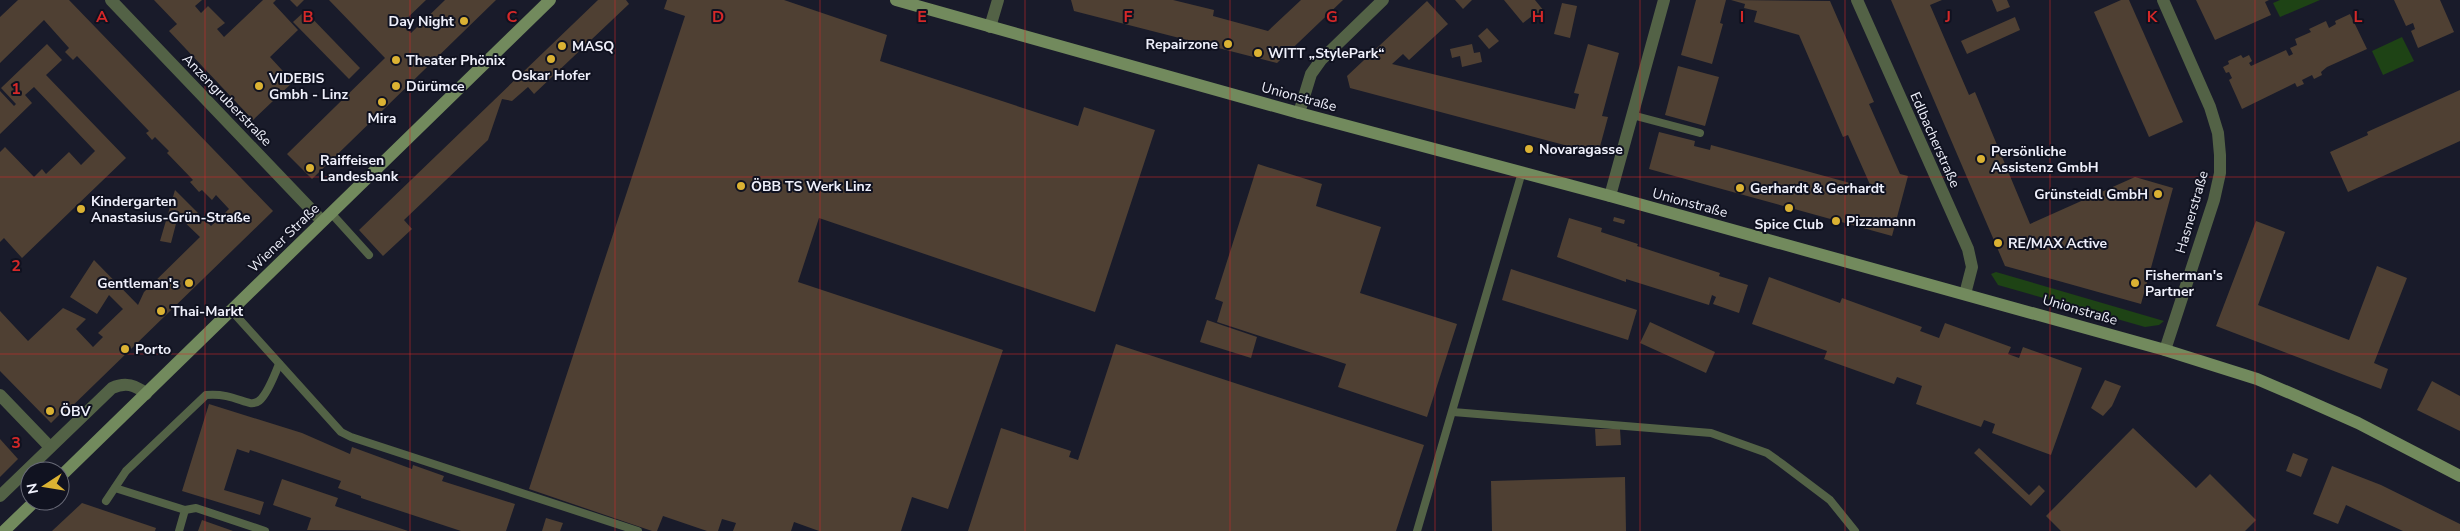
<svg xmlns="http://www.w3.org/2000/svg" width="2460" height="531" font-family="'Nunito Sans',sans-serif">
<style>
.green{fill:#1e4315}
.building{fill:#4f4033}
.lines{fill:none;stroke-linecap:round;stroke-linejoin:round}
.lane{stroke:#536246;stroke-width:8}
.street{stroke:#536246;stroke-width:12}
.secondary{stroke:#728a5d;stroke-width:12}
.grid{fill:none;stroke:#d62828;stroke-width:1;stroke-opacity:0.55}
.poi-dot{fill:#dbb233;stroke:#101220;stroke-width:2}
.labels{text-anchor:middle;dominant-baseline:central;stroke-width:4;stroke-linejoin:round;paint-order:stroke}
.poi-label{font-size:14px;font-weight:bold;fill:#eff0fb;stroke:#101220;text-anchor:start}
.street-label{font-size:14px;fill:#eff0fb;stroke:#101220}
.grid-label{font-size:16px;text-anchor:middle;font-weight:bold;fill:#d62828;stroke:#101220;stroke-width:4;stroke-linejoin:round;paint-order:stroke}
</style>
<rect width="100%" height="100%" fill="#191b2a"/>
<g class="green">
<polygon points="2280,0 2320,0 2280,17 2273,3"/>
<polygon points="2402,37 2414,61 2383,75 2372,51"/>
<polygon points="1996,272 2164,321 2159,325 2145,327 1998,285 1991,274"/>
</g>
<g class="building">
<polygon points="18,0 69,0 273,211 62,416 60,414 51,423 0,371 0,311 28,341 63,308 86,319 76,329 93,347 103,337 98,333 123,309 109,295 97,314 70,297 94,260 138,305 144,292 200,237 178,216 171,243 160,241 175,190 211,226 229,209 216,195 212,200 202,190 199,192 190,182 193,180 167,153 169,151 155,137 152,140 146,133 149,131 77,56 73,60 65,52 69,48 44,20 0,63 0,17"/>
<polygon points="154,0 202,0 195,6 201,13 208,6 225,23 217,29 224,37 263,0 276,0 273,3 298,30 270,57 293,82 253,120 169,31 177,24"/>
<polygon points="290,0 304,0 297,7"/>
<polygon points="329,0 426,0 401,24 411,33 445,0 496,0 312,179 287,154 385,58"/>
<polygon points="598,0 626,0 629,4 534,94 528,87 512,101 502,99 488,140 404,220 412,229 383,256 359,230"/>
<polygon points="667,0 784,0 887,35 880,61 1078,126 1084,107 1155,130 1095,312 819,218 798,282 1003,350 948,509 912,497 901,531 819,531 794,522 791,531 733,531 736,523 722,519 718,531 707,531 663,516 657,531 652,531 529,489 685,16 664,9"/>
<polygon points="1071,0 1173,0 1214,10 1213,16 1268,31 1301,0 1343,0 1277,63 1074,11"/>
<polygon points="1455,0 1472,0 1463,9"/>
<polygon points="1504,0 1535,0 1544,11 1535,19 1532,16 1523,23"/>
<polygon points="1696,0 1726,0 1720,23 1723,24 1712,64 1681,55"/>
<polygon points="1731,0 1830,1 1874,102 1869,104 1900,174 1908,176 1892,236 1649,169 1659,132 1695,141 1694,146 1710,150 1711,145 1872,189 1848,135 1843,137 1799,35 1754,22 1757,11 1744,8 1745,4"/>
<polygon points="1891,0 1942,0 1930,5 1969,95 1975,92 2030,224 2135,177 2173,188 2141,304 2005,266"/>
<polygon points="1992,0 2007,0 2010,7 1997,12"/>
<polygon points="2121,0 2129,0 2183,122 2149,137 2094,12"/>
<polygon points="2196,0 2269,0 2265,2 2271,15 2215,40"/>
<polygon points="2394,0 2440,0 2454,32 2418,48 2411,31 2415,29 2413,23 2406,26"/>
<polygon points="1427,1 1448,24 1409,60 1403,54 1392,64 1575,109 1579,94 1574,93 1588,44 1619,53 1602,116 1608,117 1598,154 1350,88 1347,76"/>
<polygon points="1562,3 1577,6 1570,38 1554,34"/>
<polygon points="305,11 360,68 349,79 293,22"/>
<polygon points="2350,14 2367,49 2327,67 2321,72 2322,75 2314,79 2312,75 2302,80 2304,84 2297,87 2295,83 2242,109 2229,80 2232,78 2229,72 2226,73 2223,67 2229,64 2228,61 2241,55 2243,58 2249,55 2252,61 2249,63 2251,66 2286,50 2289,56 2293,54 2290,48 2297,45 2295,39 2311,32 2309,29 2326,21 2329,28 2336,24 2335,21"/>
<polygon points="2015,17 2020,30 1967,54 1961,41"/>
<polygon points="1487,28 1499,41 1489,49 1478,36"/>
<polygon points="47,44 62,60 46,75 126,158 22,258 4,238 0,242 0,152 5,147 34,177 42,169 46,174 69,152 81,165 95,151 34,87 25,95 32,103 0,134 0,91 14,106 16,104 1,88"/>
<polygon points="1472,44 1474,53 1480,52 1482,62 1462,67 1460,56 1452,58 1450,49"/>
<polygon points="1678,66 1719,77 1705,126 1665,115"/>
<polygon points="2460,90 2460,141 2348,192 2330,152 2368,135 2367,132"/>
<polygon points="1524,145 1535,148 1534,153 1523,150"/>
<polygon points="1258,164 1322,184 1316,206 1381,227 1360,293 1457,324 1427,417 1338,387 1346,364 1217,322 1223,302 1215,299"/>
<polygon points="1614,217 1625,220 1624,224 1613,221"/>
<polygon points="1569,218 1602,228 1601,232 1638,244 1637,246 1720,273 1719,276 1748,285 1739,313 1713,304 1716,297 1712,295 1709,305 1626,279 1626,282 1557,257"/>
<polygon points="2256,221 2285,232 2258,305 2349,340 2377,266 2407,278 2374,363 2388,369 2381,389 2216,326"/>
<polygon points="1511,269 1637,310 1628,340 1502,300"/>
<polygon points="1769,277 1840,303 1842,298 1922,327 1920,331 1939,338 1945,323 2011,347 2008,354 2019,358 2023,347 2082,368 2051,455 1992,433 1995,424 1984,420 1981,427 1916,404 1922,386 1897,377 1894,384 1824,359 1827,351 1752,324"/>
<polygon points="1207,320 1257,337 1251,358 1200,342"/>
<polygon points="1650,322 1715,352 1706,373 1640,343"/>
<polygon points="1116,344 1424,445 1396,531 968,531 1001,428 1071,451 1069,457 1078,460"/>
<polygon points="2105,380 2121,386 2112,406 2103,416 2091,408"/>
<polygon points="2432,381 2460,396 2460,431 2417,410"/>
<polygon points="209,404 302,433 350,454 352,447 412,469 413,465 444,476 442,481 515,504 506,531 461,531 361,498 361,496 338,488 341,481 250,450 249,453 237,449 224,490 264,502 260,515 182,491"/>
<polygon points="2133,428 2196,488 2210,474 2256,520 2245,531 2061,531 2046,516"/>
<polygon points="1595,429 1620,429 1621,445 1596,446"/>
<polygon points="0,439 18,459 0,477"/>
<polygon points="1979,448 2029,495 2039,485 2045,491 2031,506 1974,453"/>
<polygon points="2293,453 2308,459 2301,477 2286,471"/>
<polygon points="2332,466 2381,485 2460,524 2460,531 2403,531 2346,505 2338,524 2313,514"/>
<polygon points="1625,477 1626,531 1492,531 1491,481"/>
<polygon points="282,479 338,498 335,506 408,531 307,530 311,518 273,505"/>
<polygon points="82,503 156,528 155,531 52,531"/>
<polygon points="546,518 563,523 560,531 542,531"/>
<polygon points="202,520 233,531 198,531"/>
</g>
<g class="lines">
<g class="lane">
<polyline points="1632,115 1700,133"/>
<polyline points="331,213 369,255"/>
<polyline points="231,310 341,432 351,437 638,531"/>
<polyline points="1453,412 1711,433 1767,453 1781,463 1830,500 1855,531"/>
<polyline points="115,488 185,510 179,531"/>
<path d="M106,501L126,471L206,395C253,391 253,431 279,364"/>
<polyline points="185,510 196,508 265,531"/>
<polyline points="1417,531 1522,172"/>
</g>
<g class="street">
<polyline points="111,0 322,221"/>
<polyline points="1857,0 1968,249 1972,267 1965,294"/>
<polyline points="2163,0 2210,107 2218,133 2220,155 2220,173 2214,200 2165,350"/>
<polyline points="990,27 998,0"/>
<polyline points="1299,113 1311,74 1321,60 1383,0"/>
<polyline points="1610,196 1664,0"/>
<polyline points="0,395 50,447"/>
<path d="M0,496L112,388C125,382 135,384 146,394"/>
</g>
<g class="secondary">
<polyline points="896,0 1299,113 1610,196 2165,350 2257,379 2297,396 2358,423 2460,476"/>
<polyline points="60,477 550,0"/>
<polyline points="4,531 35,501"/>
</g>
</g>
<path class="grid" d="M205,0V531M410,0V531M615,0V531M820,0V531M1025,0V531M1230,0V531M1435,0V531M1640,0V531M1845,0V531M2050,0V531M2255,0V531M0,177H2460M0,354H2460"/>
<g class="poi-dot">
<circle cx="464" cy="21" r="5"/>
<circle cx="1228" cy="44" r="5"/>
<circle cx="562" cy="46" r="5"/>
<circle cx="1258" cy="53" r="5"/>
<circle cx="551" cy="59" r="5"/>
<circle cx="396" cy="60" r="5"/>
<circle cx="259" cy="86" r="5"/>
<circle cx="396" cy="86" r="5"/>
<circle cx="382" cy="102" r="5"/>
<circle cx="1529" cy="149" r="5"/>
<circle cx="1981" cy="159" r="5"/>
<circle cx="310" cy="168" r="5"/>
<circle cx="741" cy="186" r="5"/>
<circle cx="1740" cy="188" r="5"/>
<circle cx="2158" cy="194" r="5"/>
<circle cx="1789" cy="208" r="5"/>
<circle cx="81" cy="209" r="5"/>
<circle cx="1836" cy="221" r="5"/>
<circle cx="1998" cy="243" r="5"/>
<circle cx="189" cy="283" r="5"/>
<circle cx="2135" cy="283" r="5"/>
<circle cx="161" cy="311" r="5"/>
<circle cx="125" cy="349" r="5"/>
<circle cx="50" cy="411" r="5"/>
</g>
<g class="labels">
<g class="poi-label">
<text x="454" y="21" text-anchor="end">Day Night</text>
<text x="1218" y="44" text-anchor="end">Repairzone</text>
<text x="572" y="46">MASQ</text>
<text x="1268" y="53">WITT „StylePark“</text>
<text x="406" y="60">Theater Phönix</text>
<text x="551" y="75" text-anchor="middle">Oskar Hofer</text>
<text x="269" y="78">VIDEBIS<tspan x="269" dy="16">Gmbh - Linz</tspan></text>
<text x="406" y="86">Dürümce</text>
<text x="382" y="118" text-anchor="middle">Mira</text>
<text x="1539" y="149">Novaragasse</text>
<text x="1991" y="151">Persönliche<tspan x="1991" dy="16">Assistenz GmbH</tspan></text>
<text x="320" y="160">Raiffeisen<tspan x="320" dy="16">Landesbank</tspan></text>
<text x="751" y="186">ÖBB TS Werk Linz</text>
<text x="1750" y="188">Gerhardt &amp; Gerhardt</text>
<text x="2148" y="194" text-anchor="end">Grünsteidl GmbH</text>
<text x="91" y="201">Kindergarten<tspan x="91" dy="16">Anastasius-Grün-Straße</tspan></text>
<text x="1846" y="221">Pizzamann</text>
<text x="1789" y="224" text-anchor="middle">Spice Club</text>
<text x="2008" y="243">RE/MAX Active</text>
<text x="2145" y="275">Fisherman's<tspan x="2145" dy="16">Partner</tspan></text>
<text x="179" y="283" text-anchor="end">Gentleman's</text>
<text x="171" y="311">Thai-Markt</text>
<text x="135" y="349">Porto</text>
<text x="60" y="411">ÖBV</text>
</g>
<g class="street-label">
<text transform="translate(1299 97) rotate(15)">Unionstraße</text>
<text transform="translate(227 100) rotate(46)">Anzengruberstraße</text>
<text transform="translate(1935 140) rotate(66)">Edlbacherstraße</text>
<text transform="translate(1690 203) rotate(15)">Unionstraße</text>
<text transform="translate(2192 212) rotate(-74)">Hasnerstraße</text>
<text transform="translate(284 238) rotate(-44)">Wiener Straße</text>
<text transform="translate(2080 310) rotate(16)">Unionstraße</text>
</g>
</g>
<g class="grid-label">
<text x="102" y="22">A</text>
<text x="308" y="22">B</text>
<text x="512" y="22">C</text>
<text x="718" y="22">D</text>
<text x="922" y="22">E</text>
<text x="1128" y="22">F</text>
<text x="1332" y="22">G</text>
<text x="1538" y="22">H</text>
<text x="1742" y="22">I</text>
<text x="1948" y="22">J</text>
<text x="2152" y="22">K</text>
<text x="2358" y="22">L</text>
<text x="16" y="94">1</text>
<text x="16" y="271">2</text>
<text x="16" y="448">3</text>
</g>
<g transform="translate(45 486) rotate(258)"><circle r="24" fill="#101220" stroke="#696b78"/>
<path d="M0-4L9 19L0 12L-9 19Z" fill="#dbb233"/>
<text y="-8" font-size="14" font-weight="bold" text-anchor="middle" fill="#eff0fb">N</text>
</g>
</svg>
